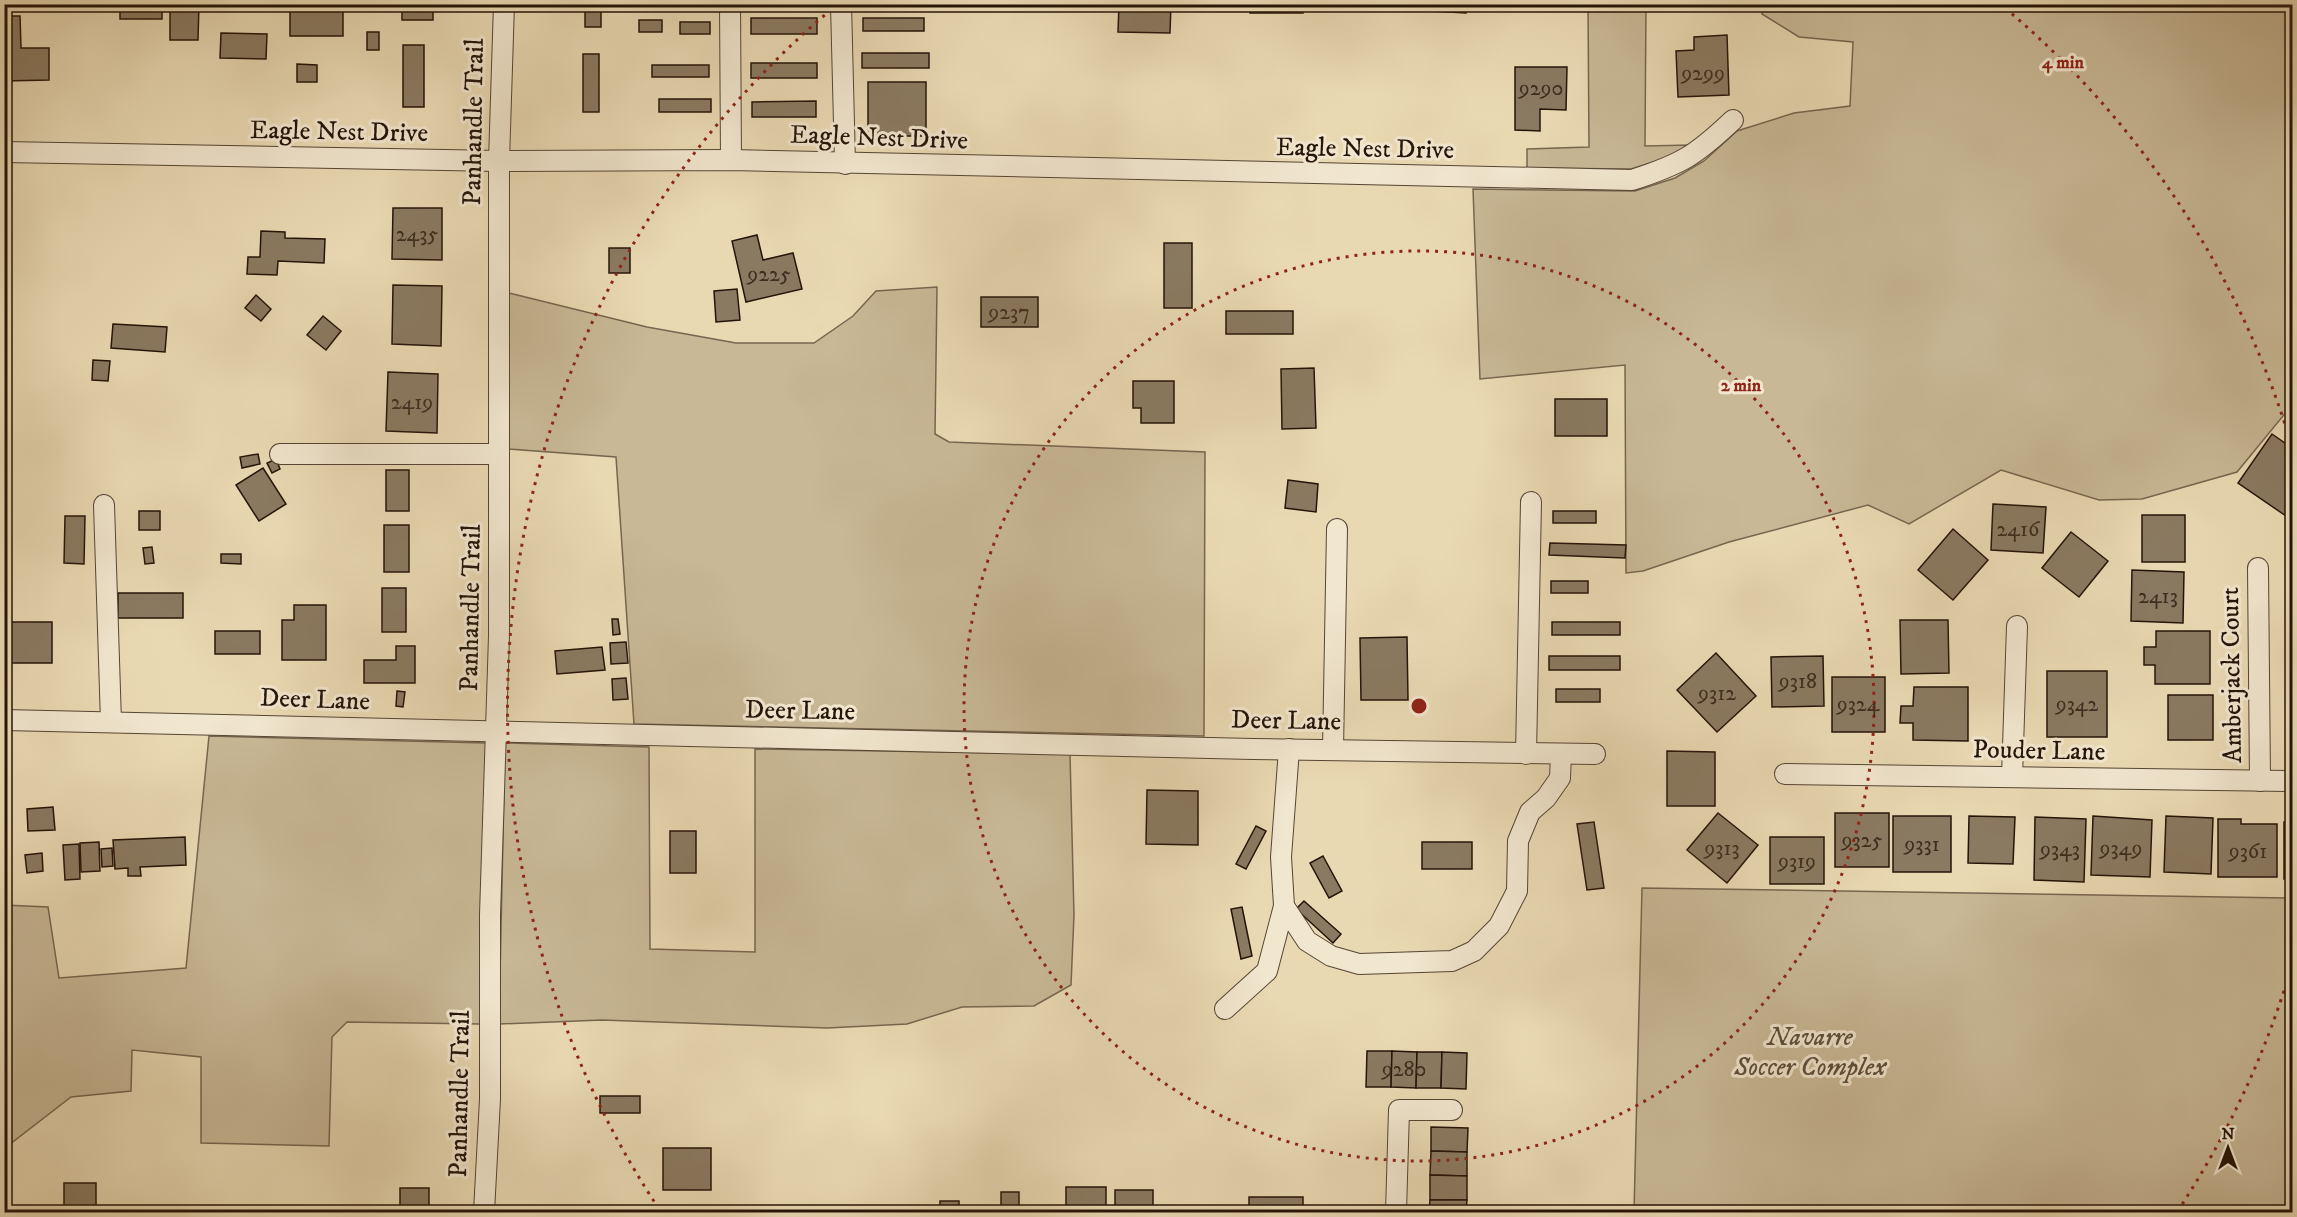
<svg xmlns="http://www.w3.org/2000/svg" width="2297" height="1217" font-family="'IM FELL DW Pica',serif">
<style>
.green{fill:#c8b896;stroke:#766650;stroke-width:1.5}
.building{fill:#8a7a61;stroke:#241409;stroke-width:1.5}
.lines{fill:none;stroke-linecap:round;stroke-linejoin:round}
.minor-casing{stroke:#554534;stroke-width:22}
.minor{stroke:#f1e6ce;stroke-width:20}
.ring{fill:none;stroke:#8f2418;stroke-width:3;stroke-dasharray:3 6}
.labels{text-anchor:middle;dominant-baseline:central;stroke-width:6;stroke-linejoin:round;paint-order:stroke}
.number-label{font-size:22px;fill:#3e2e1f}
.street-label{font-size:26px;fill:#241409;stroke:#f1e6ce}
.park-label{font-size:26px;font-style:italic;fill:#5d4d3a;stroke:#f1e6ce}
.centre{fill:#8f2418;stroke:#f1e6ce;stroke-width:3}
.ring-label{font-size:18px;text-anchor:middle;font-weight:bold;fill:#8f2418;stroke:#f1e6ce;stroke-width:6;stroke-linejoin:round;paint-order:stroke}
</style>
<rect width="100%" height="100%" fill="#e9d9b3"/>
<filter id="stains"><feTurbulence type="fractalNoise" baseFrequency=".00333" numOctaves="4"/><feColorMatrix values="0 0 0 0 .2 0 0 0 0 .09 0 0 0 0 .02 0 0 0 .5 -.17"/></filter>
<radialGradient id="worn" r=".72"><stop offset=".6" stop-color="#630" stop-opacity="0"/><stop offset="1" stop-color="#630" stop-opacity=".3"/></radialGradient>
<g class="green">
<polygon points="1588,5 1646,5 1645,146 1689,145 1669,157 1631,169 1527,168 1527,149 1589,147"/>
<polygon points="1762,5 2292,5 2292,405 2237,472 2142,499 2099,500 2001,470 1909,524 1868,505 1729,542 1643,571 1626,573 1625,365 1480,379 1473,189 1635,191 1675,178 1704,161 1737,131 1794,113 1850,106 1853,42 1799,37 1762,14"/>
<polygon points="937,287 935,434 949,442 1205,452 1204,736 634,724 616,457 509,449 509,293 647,327 736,343 814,343 853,316 876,291"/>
<polygon points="209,736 486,743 480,1024 347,1022 332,1037 329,1146 201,1143 201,1057 132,1050 131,1091 71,1097 5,1148 4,905 48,907 59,978 186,968"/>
<polygon points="505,743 649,747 650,949 755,952 755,749 1070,754 1074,915 1071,985 1034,1006 962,1007 907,1024 827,1028 602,1020 499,1024"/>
<polygon points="1642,888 2292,898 2292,1212 1634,1212"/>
</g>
<g class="building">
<rect x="120" y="4" width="42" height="15"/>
<polygon points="170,4 199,4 198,40 170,40"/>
<rect x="402" y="4" width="31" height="16"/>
<rect x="585" y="4" width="16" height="23"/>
<rect x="815" y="4" width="11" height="7"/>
<polygon points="1119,4 1171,4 1170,33 1118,32"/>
<polygon points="1249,4 1303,4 1303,13 1250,13"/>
<polygon points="1394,4 1466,4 1466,13 1394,9"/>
<rect x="290" y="8" width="53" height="28"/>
<polygon points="4,16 20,16 21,48 49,48 49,80 4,81"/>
<rect x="751" y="18" width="66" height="16"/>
<rect x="863" y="18" width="61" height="13"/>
<rect x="639" y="20" width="23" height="12"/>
<rect x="680" y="22" width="30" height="12"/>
<rect x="367" y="32" width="12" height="18"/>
<polygon points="221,33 267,34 266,59 220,58"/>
<polygon points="1727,35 1729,95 1678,97 1676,51 1694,50 1694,37"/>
<rect x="403" y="45" width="21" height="62"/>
<rect x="862" y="53" width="67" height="15"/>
<rect x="583" y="54" width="16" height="58"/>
<rect x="751" y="63" width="66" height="15"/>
<polygon points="297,64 317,65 317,82 297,82"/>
<rect x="652" y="65" width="57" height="12"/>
<polygon points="1515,67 1567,67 1566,110 1540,109 1540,131 1515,130"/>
<rect x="868" y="82" width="58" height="54"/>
<rect x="659" y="99" width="52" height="13"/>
<polygon points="816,101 816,117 752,117 752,102"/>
<polygon points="393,208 442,208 442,260 392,259"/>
<polygon points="261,231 285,232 285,238 325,239 324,263 278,261 277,275 247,274 248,257 260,257"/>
<polygon points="757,235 763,260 793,253 802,289 746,302 732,241"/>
<rect x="1164" y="243" width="28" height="65"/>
<rect x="609" y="248" width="21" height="25"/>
<polygon points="393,285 442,286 441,346 392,344"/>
<polygon points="737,289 740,320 716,322 714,291"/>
<polygon points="256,295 271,309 261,321 245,308"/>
<rect x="981" y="297" width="57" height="30"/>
<rect x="1226" y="311" width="67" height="23"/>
<polygon points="323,316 341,331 326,350 307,335"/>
<polygon points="113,324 167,327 165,352 111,348"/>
<polygon points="93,360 110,361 108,381 92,380"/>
<polygon points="1314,368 1316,428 1282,429 1281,369"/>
<polygon points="388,372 438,374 437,433 386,431"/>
<polygon points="1133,381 1174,381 1174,423 1141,423 1141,408 1133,408"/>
<rect x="1555" y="399" width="52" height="37"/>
<polygon points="2272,434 2292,448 2292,506 2286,516 2238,483"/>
<polygon points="258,454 260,464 242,468 240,457"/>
<polygon points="276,459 280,469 272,473 267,463"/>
<polygon points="263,468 286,504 259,521 236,485"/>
<rect x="386" y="470" width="23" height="41"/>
<polygon points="1288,480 1318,484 1316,512 1285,508"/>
<polygon points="1993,504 2046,507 2043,553 1991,550"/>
<rect x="139" y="511" width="21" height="19"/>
<rect x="1553" y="511" width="43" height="12"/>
<rect x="2142" y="515" width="43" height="47"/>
<polygon points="65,516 85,516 84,564 64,563"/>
<rect x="384" y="525" width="25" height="47"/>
<polygon points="1953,529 1988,560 1953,600 1918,570"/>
<polygon points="2071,532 2108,561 2079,597 2042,568"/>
<polygon points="1550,543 1626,545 1625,558 1549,555"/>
<polygon points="152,547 154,563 145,564 143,548"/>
<polygon points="221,554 241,554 241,564 221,563"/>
<polygon points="2132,570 2184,572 2183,623 2131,621"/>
<rect x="1551" y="581" width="37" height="12"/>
<rect x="382" y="588" width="24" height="44"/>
<rect x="118" y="593" width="65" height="25"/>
<polygon points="294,605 326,605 326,660 282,660 282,620 294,620"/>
<polygon points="612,619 618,619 620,634 613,635"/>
<polygon points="1900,620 1948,620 1949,673 1901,674"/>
<rect x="4" y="622" width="48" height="41"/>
<rect x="1552" y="622" width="68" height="13"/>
<rect x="2291" y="624" width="1" height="58"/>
<rect x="215" y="631" width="45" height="23"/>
<polygon points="2156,631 2210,631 2210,684 2155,684 2155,665 2144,665 2144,647 2156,647"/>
<polygon points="1407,637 1408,700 1361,700 1360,638"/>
<polygon points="626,642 628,663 611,664 610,643"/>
<polygon points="396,646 415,646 415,683 364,683 364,660 396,660"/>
<polygon points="602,647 605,670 557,674 555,651"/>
<polygon points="1716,653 1756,696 1717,732 1677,690"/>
<rect x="1549" y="656" width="71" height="14"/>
<polygon points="1823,656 1824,706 1772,707 1771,657"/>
<rect x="2047" y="671" width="60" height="66"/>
<rect x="1832" y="677" width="53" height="55"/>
<polygon points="626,678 628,699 613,700 612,679"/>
<polygon points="1914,687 1968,687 1968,741 1913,740 1913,723 1900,723 1901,706 1913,706"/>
<rect x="1556" y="689" width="44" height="13"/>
<polygon points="397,691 405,692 403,707 396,706"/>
<rect x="2168" y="695" width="45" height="45"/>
<polygon points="1667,751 1715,752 1715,806 1667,806"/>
<polygon points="1147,790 1198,791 1198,845 1146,844"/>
<polygon points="53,807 55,830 28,831 27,809"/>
<polygon points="1718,813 1758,845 1727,883 1687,850"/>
<rect x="1835" y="813" width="54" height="54"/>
<rect x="1893" y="816" width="58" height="56"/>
<polygon points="1969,816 2015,817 2013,864 1968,863"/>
<polygon points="2093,816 2152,820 2150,877 2091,875"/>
<polygon points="2166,816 2213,818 2211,874 2164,872"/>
<polygon points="2035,817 2086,819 2084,882 2034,880"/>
<polygon points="2218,819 2241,819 2241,824 2277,824 2277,877 2218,877"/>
<polygon points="1594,822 1604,888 1587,890 1577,824"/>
<rect x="2284" y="822" width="8" height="57"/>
<polygon points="1256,826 1266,831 1246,869 1236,864"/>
<rect x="670" y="831" width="26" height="42"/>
<polygon points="185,837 186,865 140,867 141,876 128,876 128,868 115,869 113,840"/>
<rect x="1770" y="837" width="54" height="47"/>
<polygon points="99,842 100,871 81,872 80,843"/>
<rect x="1422" y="842" width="50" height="27"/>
<polygon points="79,844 80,879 65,880 63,845"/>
<polygon points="112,848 113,866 102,867 101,849"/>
<polygon points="42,853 43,871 27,873 25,855"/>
<polygon points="1323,856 1342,891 1329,898 1310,863"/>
<polygon points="1304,901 1341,934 1333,943 1296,909"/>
<polygon points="1242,907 1252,956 1241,959 1231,909"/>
<polygon points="1367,1051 1392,1051 1391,1087 1366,1087"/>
<polygon points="1392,1051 1417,1052 1416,1088 1391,1087"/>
<polygon points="1417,1052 1442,1052 1441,1088 1416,1088"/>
<polygon points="1442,1052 1467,1053 1466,1089 1441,1088"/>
<rect x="600" y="1096" width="40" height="17"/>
<polygon points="1431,1127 1468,1128 1467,1152 1431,1151"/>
<rect x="663" y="1148" width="48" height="42"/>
<polygon points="1431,1151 1467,1152 1467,1176 1430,1175"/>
<polygon points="1430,1175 1467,1176 1467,1200 1430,1200"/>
<rect x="64" y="1183" width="32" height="25"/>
<rect x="1066" y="1187" width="40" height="25"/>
<rect x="400" y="1188" width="29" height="24"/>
<rect x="1115" y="1190" width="38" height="22"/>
<rect x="1001" y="1192" width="18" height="20"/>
<rect x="1249" y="1197" width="54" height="15"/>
<polygon points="1430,1200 1467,1200 1466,1212 1429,1212"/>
<rect x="940" y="1201" width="19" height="11"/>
<polygon points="1597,1208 1631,1208 1631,1212 1596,1212"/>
<polygon points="586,1210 586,1212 530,1212 530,1211"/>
</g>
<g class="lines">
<defs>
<g id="minor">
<polyline points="730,4 731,160"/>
<polyline points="841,4 845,164"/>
<path d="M4,152L499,161L731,160L1632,180C1682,164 1696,155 1733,120"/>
<polyline points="280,454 499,454"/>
<polyline points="104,505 111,722"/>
<polyline points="2258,568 2260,781"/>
<polyline points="4,720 1253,749 1595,754"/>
<polyline points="1289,749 1281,857 1284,906 1307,941 1331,956 1359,964 1452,961 1474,951 1499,926 1517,891 1518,841 1530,812 1546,798 1560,778 1561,754"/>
<polyline points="1333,749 1337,529"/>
<polyline points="1526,754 1531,502"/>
<polyline points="1785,774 2292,781"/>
<polyline points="2012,777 2017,626"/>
<polyline points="1225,1009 1267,971 1284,906"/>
<polyline points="484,1212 490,1099 490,915 499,636 499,161 504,4"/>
<polyline points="1396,1212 1399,1110 1452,1110"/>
</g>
</defs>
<use href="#minor" class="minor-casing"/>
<use href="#minor" class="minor"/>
</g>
<g class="ring">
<circle cx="1419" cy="706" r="455"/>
<path d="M2292 965A911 911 0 0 1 2179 1209M659 1209A911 911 0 0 1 833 8M2005 8A911 911 0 0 1 2292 447"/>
</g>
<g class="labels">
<g class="number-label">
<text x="1703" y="73">9299</text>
<text x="1541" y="88">9290</text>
<text x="417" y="234">2435</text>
<text x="769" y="274">9225</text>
<text x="1009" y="312">9237</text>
<text x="412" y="402">2419</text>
<text x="2018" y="529">2416</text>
<text x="2158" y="596">2413</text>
<text x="1798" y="681">9318</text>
<text x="1717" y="693">9312</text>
<text x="1858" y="704">9324</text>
<text x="2077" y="704">9342</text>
<text x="1862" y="840">9325</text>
<text x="1922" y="844">9331</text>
<text x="1722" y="848">9313</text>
<text x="2121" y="848">9349</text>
<text x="2060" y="849">9343</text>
<text x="2248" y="851">9361</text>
<text x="1797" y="861">9319</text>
<text x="1404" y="1069">9280</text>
</g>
<g class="street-label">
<text transform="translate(474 122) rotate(-89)">Panhandle Trail</text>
<text transform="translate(339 132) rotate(1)">Eagle Nest Drive</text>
<text transform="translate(879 138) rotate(2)">Eagle Nest Drive</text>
<text transform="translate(1365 149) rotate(1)">Eagle Nest Drive</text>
<text transform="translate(471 608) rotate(-89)">Panhandle Trail</text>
<text transform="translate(2232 675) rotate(-91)">Amberjack Court</text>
<text transform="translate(315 700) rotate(2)">Deer Lane</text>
<text transform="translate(800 711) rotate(1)">Deer Lane</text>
<text transform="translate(1286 721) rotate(1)">Deer Lane</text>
<text transform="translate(2039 751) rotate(1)">Pouder Lane</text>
<text transform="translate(460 1094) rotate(-89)">Panhandle Trail</text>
</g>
<g class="park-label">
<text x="1810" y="1037">Navarre<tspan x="1810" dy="30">Soccer Complex</tspan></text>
</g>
</g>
<circle cx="1419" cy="706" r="9" class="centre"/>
<g class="ring-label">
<text x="2063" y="68">4 min</text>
<text x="1741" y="391">2 min</text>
</g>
<rect width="2297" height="1217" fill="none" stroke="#e9d9b3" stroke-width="24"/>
<rect x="6" y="6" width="2285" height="1205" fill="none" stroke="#241409" stroke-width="3"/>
<rect x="12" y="12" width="2273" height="1193" fill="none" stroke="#241409" stroke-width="1.5"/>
<g transform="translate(2228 1148)" stroke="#f1e6ce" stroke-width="4.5" paint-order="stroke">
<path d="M0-4.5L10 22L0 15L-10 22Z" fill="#241409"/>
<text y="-9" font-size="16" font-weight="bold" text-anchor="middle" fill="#241409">N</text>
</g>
<rect width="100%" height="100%" filter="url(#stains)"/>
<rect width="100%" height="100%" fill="url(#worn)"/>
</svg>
